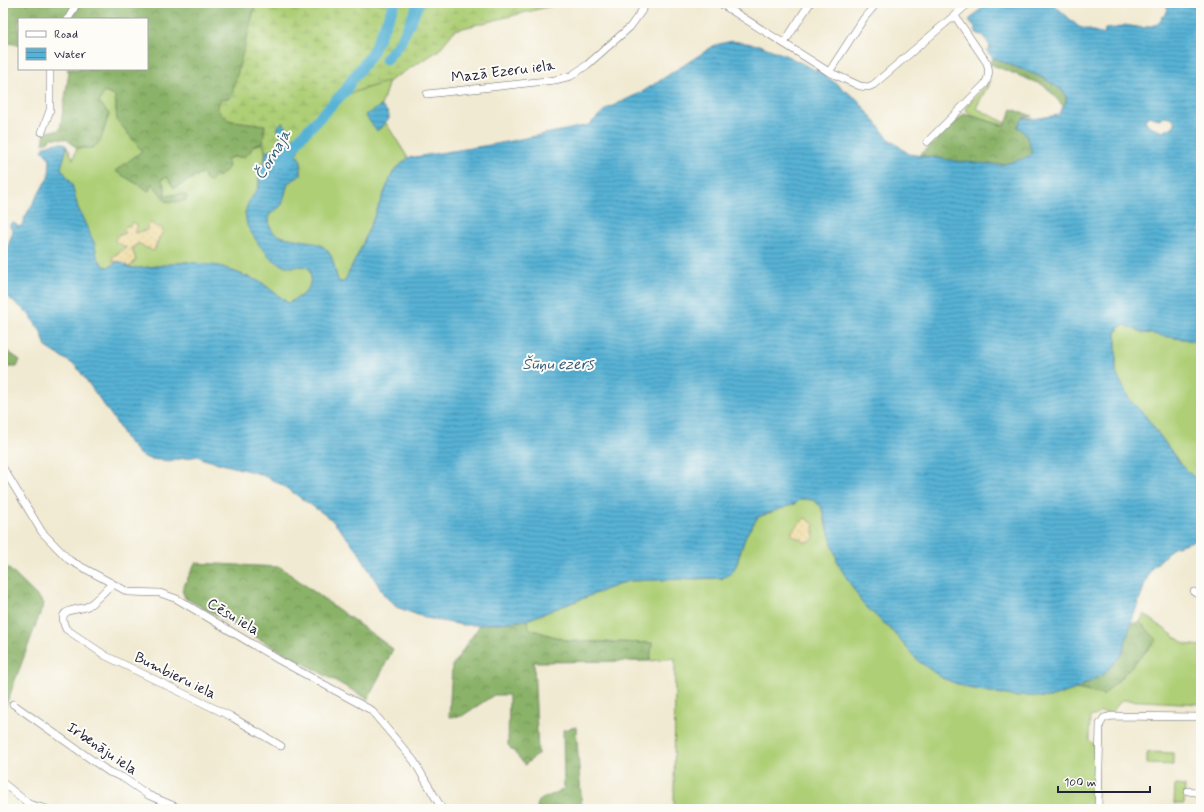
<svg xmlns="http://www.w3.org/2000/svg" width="1204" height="812" font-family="Mynerve,sans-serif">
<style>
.grass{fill:#aecf76;stroke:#687858}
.forest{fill:url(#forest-crowns);stroke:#566a51}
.wetland{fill:url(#wetland-marsh);stroke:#687858}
.sand{fill:url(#sand-dots);stroke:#887e6c}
.water{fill:url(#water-rules);stroke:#3c6a88;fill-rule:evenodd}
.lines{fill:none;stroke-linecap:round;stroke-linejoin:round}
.river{stroke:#57b2d5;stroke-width:11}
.street-casing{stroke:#6a6870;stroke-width:8}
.street{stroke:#fff;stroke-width:7}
.labels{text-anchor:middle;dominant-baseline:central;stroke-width:4;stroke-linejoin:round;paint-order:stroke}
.street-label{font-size:15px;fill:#22223b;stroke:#fdfcf7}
.water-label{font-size:16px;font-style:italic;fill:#375c79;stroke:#fdfcf7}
</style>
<defs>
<pattern id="forest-crowns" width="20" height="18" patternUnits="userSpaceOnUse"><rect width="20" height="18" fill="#8ab267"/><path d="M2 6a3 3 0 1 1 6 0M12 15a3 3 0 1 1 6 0" fill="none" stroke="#709056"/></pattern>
<pattern id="wetland-marsh" width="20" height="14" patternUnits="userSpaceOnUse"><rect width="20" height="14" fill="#aecf76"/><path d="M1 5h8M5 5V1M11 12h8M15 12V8" fill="none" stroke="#95b167"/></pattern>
<pattern id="sand-dots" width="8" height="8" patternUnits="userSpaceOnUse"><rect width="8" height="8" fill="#eeda9e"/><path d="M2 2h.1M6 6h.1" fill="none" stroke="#ccbb89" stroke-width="1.8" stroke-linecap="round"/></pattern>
<pattern id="water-rules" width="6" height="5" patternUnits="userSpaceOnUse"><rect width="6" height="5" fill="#57b2d5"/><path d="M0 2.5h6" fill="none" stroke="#4890ae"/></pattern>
</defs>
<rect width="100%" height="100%" fill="#fdfcf7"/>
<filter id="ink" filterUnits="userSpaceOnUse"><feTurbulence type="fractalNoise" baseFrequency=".025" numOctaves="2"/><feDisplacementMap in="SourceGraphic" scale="8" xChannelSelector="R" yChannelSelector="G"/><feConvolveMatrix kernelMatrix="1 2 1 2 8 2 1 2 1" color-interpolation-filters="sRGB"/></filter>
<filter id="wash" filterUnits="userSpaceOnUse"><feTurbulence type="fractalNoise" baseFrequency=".012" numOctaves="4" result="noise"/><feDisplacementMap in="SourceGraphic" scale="16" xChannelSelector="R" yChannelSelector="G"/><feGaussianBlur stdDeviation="0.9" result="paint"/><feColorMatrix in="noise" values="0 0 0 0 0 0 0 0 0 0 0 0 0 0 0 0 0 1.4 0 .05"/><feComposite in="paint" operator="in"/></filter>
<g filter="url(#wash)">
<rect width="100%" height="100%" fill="#f1ead2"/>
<g class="grass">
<polygon points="991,80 976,108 1006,123 1005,126 970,115 970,114 965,108"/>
<path d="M389,81L381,106L365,115L377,131L386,123L408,158L393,172L359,252L345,282H339C334,272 335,259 327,250C314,236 281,243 272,230C269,226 269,220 269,215L282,205L288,183L301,175V161L297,154L302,140L348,94Z"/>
<path d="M104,92L115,96L117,120L143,151L116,171L149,191L152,183L166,201L179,202L183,200L182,194L165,196L161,179L167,177L203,173L212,179C219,175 225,174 229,166L227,159L233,157H244L250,152L253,146L263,143C268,159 263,159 259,173C258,178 260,184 258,188C253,199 249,201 245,213L293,267L304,266L310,269C313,291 305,294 288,303L261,282L220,266L186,262L141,268H129L136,260L132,248H134L137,244H140L150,249L155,248L163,231L158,228L134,233L131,225L129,226L119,243L126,248L114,256L113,261H118L109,267L104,266L97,257L95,245L78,208L72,184L61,168L67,147L73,159L77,148H89L100,142L109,114L99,102Z"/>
<polygon points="1124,325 1145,333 1201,342 1201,484 1180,463 1144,414 1129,399 1116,373 1116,333 1119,327"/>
<polygon points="802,499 813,500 821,506 826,526 862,603 942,678 968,688 1017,697 1020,695 1050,698 1076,689 1104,695 1157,640 1140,622 1144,614 1185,644 1201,646 1201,704 1122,700 1111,713 1100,712 1097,715 1090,717 1089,740 1096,747 1095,809 674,809 675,658 650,661 652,643 568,641 529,629 527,620 628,581 723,578 736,566 746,535 758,517 794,504"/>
<polygon points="1147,752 1173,753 1173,765 1147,764"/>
<polygon points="1175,785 1185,786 1184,804 1174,804"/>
</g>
<g class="forest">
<path d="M3,3H256L231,99L228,120L265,125L263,143L253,146L250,152L244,157H233L227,159L229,166C226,172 221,176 214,178L212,181L210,182L205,178L203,173L174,188L167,177L161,179L165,187V196L182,194L187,196L186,200L179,202L166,201L152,183L149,191L115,171L142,151L117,120L115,96L104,92L99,102L109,114L100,142L92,148H77L66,139L53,138L43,144L45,132L60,130L69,72L67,69H147V19H19V45L3,42Z"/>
<path d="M993,58C1008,64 1059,81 1065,95C1067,99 1066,103 1064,107L1045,86L990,64Z"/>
<path d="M1012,109L1032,116L1023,118L1017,127C1027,131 1029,144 1032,153C1016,175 943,159 920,155L964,114L1005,126Z"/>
<polygon points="3,348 20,360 17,367 3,367"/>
<polygon points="3,563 44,603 3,713"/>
<polygon points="195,563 280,567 393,649 368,699 185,598 182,590"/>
<polygon points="527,620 530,629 568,641 652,643 650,661 534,662 538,754 525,765 508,745 509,695 494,695 462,716 449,717 452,666 480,625"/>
<polygon points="1140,622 1157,640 1104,695 1076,689 1104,674 1122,654 1131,623"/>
<polygon points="576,727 582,809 537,809 538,801 564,789 563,730"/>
</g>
<polygon class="wetland" points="256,3 549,3 551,6 455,30 438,51 389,81 348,94 302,140 297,154 288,142 288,131 281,133 281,146 266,152 263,143 265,125 228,120 217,109 221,99 231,98"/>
<g class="sand">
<polygon points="133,222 137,224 137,228 134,233 147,230 147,226 151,223 158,228 160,226 163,231 155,247 155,250 153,251 148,248 146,248 140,244 137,244 132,248 136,260 129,268 121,262 112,261 112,257 126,248 119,243 117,244 115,240 117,235 124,234 125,232 123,230 126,226 129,226"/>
<polygon points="805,518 814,524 814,538 811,541 805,542 792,535 792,531"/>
</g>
<g class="water">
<path d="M987,3H1052L1079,27L1104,34L1105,29L1116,28L1125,25L1143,28L1158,24L1162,19L1161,17L1164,16L1168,10L1165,3H1201V342L1145,333L1124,325L1119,327L1116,333V373L1129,399L1144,414L1180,463L1201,484V541H1193L1174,547L1150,570L1131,623L1122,654L1104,674L1076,689L1050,698L1020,695L1018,697L968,688L942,678L918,661L892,631L862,603L838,564L821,506L813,500L802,499L794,504L758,517L746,535L736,566L731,573L723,578L628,581L527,620L480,625H462L426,618L396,607L384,595L358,551L331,519L282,485L260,474L203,459L198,456L168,461L149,459L140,455L126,439L114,419L76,366L46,347L41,332L28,313L3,293V261L13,231L10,227V224L14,223L19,227L22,225L25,217L49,176L50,159L42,150C46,143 56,143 64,143L67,147L61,168L72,184L78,208L95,245L97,257L104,266L110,267L118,261L121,262L130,268H141L186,262L220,266L261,282L288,303C305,294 313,291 310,269L304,266L292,267L281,265L271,258L260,246L247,226L245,213L248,203L259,187V174L265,161L266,152L281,146L282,137L277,128L282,122L288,128V142L301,161V175L288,183L282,205L269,215C269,220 269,226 272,230C281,243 314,236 327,250C335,259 334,272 339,282H344L359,252L393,172L408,158L496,144L589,125L606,109L642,92L715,45L732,41L759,45L785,55L823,74L857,99L889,139L909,154L963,162L1001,165L1022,159L1029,156L1032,153C1029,143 1027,131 1017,127L1023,118L1033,119L1058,115L1066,102V96L1063,91L1044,78L993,58L987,51L990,46L983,35H980L975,32V27L969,20ZM1149,116L1159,119L1164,116L1170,117L1175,122L1174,126L1163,132L1148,125L1145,120Z"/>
<path d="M381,106C385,109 390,113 389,119L377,131L365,115Z"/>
</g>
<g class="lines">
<g class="river">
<polyline points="386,59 401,41 419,3"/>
<polyline points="286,163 298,140 346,90 351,81 371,55 395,3"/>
</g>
</g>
</g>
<g filter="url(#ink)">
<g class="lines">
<defs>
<g id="street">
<polyline points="720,3 829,72 860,86 868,87 873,85 969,3"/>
<polyline points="68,19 77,3"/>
<polyline points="784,43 810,3"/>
<polyline points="829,72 864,18 877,3"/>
<polyline points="427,94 555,80 571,76 587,65 630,27 643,9 646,3"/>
<polyline points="42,132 50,110 50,69"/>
<path d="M927,142L985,84C989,77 990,71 987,63L955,16"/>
<polyline points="3,468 42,532 69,560 128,592 160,593 177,599 279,660 371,710 414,761 442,809"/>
<path d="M112,584C104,591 97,600 88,606C77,612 55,606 66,629L106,656L230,716L281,746"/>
<polyline points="1194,592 1201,596"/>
<polyline points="13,704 109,772 122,777 148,795 181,809"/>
<polyline points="3,783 29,804 47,809"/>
<polyline points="1188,791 1201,793"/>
<polyline points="1098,809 1100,724 1104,718 1112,716 1201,717"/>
</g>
</defs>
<use href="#street" class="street-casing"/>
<use href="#street" class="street"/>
</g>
</g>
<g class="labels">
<g class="street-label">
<text transform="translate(503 72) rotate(-7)">Mazā Ezeru iela</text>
<text transform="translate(233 617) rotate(31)">Cēsu iela</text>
<text transform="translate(175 676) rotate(26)">Bumbieru iela</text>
<text transform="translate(102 749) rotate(34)">Irbenāju iela</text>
</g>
<g class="water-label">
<text transform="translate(273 155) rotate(-59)">Čornaja</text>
<text x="558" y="364">Šūņu ezers</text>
</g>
</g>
<rect width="1204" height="812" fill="none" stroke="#fdfcf7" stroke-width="16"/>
<rect x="18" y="18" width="130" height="52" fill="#fdfcf7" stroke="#a5a5ac"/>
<rect x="26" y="31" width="20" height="6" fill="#ffffff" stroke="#a5a5ac"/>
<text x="54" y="38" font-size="12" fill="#22223b">Road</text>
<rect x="26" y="48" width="20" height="12" fill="url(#water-rules)" stroke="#a5a5ac"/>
<text x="54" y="58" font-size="12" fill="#22223b">Water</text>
<path d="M1058 786v6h92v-6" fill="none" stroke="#22223b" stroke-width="2"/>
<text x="1064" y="786" font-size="12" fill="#22223b" stroke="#fdfcf7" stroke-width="3" paint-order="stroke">100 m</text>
</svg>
